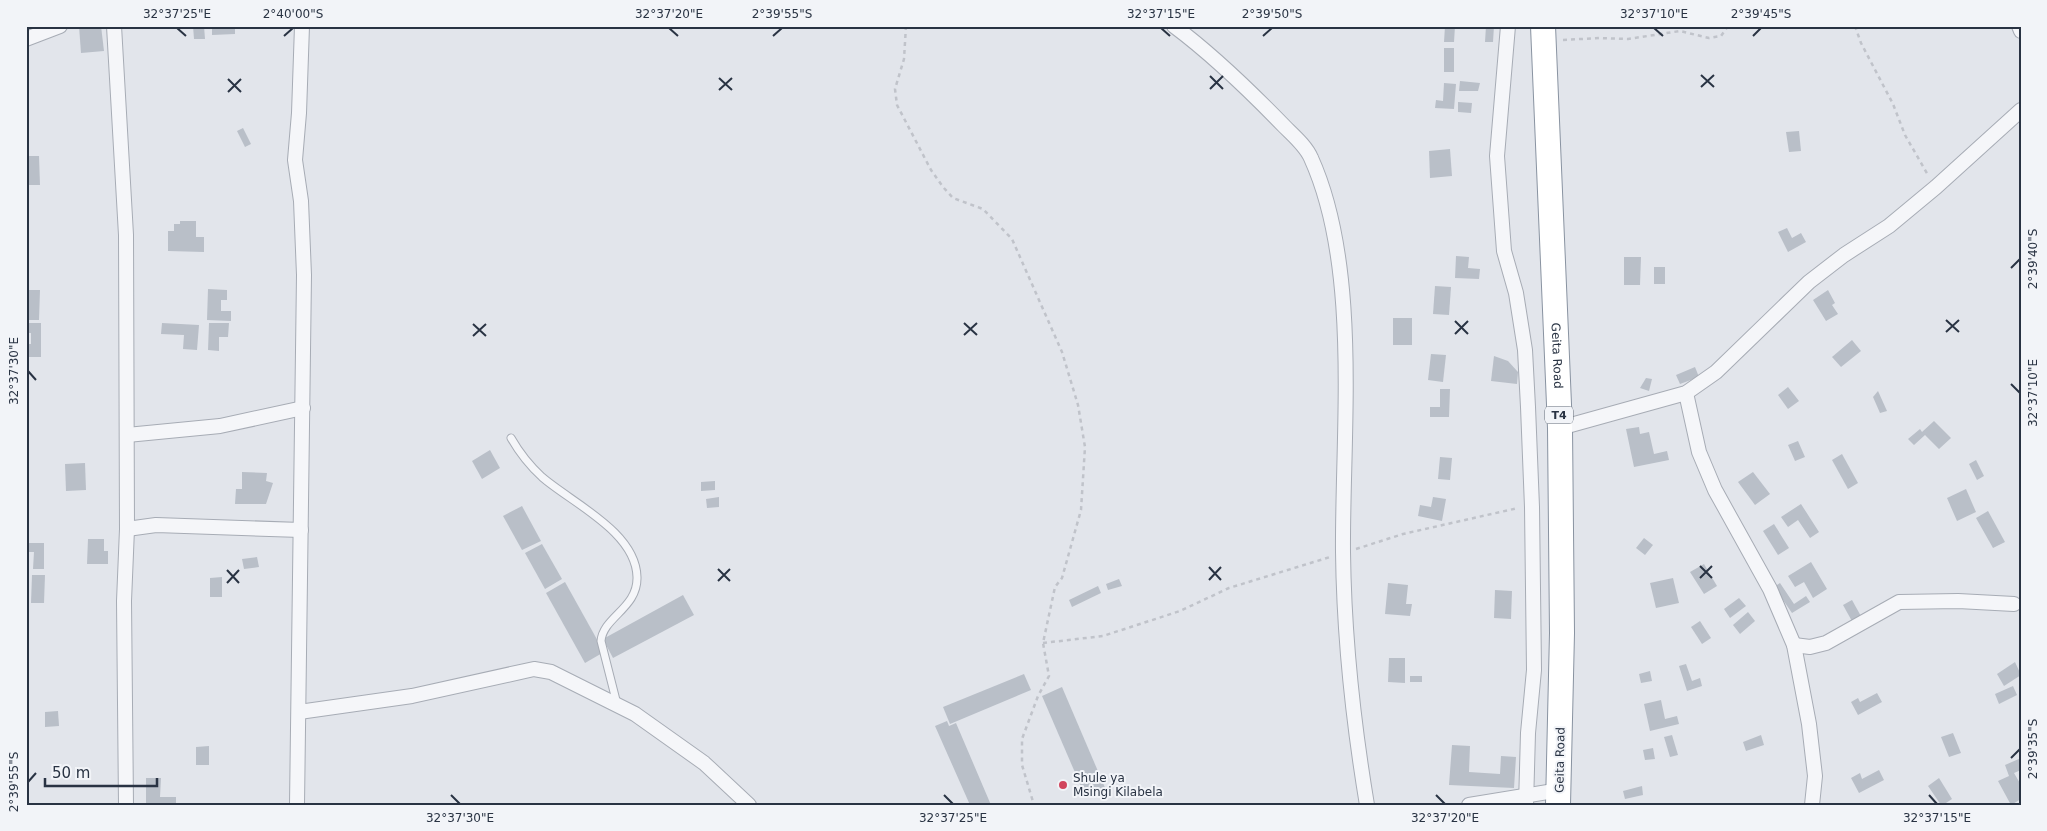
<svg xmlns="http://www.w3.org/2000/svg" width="2047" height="831" font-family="'DejaVu Sans',sans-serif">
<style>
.building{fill:#b9bfc8}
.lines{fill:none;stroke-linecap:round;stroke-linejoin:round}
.service-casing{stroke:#a7acb5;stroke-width:9}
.minor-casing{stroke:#a7acb5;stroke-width:16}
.trunk-casing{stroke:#8993a1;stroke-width:26}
.path{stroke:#c0c3ca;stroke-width:2.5;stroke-dasharray:4 4;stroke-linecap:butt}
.service{stroke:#f5f6f9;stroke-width:7}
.minor{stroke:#f5f6f9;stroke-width:14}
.trunk{stroke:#fff;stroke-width:24}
.ticks{fill:none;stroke:#293343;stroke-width:2}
.poi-dot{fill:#d1455d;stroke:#f2f4f8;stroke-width:2}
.labels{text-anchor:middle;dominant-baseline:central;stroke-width:4;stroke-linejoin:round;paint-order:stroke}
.shield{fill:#f2f4f8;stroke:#656d79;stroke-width:1}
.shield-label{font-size:11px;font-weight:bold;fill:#293343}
.street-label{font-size:12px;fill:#293343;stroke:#f2f4f8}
.poi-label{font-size:12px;fill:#293343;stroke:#f2f4f8;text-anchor:start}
.neatline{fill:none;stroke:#293343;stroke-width:2}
.ticks-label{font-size:12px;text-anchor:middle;fill:#293343}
</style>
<rect width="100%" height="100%" fill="#e2e5eb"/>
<g class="building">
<polygon points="79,26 101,26 104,51 81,53"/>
<polygon points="193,26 204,26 205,39 194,39"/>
<polygon points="212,26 235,26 235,34 212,35"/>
<polygon points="1445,26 1455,26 1454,42 1444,42"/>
<polygon points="1486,26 1494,26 1493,42 1485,42"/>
<rect x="1444" y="48" width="10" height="24"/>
<polygon points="1460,81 1480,83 1478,91 1459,91"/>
<polygon points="1444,83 1456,84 1454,109 1435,108 1436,100 1443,101"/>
<polygon points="1458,102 1472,103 1471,113 1458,112"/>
<polygon points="243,128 251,144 245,147 237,131"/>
<polygon points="1799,131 1801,151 1789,152 1786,132"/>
<polygon points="1450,149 1452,176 1430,178 1429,151"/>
<polygon points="28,156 39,156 40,185 29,185"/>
<polygon points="180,221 196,221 196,237 204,237 204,252 168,251 168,231 174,231 174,224 180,224"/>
<polygon points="1787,228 1792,238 1801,233 1806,242 1788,252 1778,232"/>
<polygon points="1456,256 1469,257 1468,268 1480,269 1479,279 1455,278"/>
<polygon points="1624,257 1641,257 1640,285 1624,285"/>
<rect x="1654" y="267" width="11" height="17"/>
<polygon points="1435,286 1451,287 1449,315 1433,314"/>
<polygon points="208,289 227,290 227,300 221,300 221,311 231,311 231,321 207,320"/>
<polygon points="26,290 40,290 39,320 26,320 26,309 29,309 29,301 26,301"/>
<polygon points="1828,290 1835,303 1832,305 1838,314 1826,321 1813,300"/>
<rect x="1393" y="318" width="19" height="27"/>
<polygon points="26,323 41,323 41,357 26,357 26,344 31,344 31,333 26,333"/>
<polygon points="162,323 199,325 197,350 183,349 184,335 161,334"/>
<polygon points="209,323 229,323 228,337 219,337 219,351 208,350"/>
<polygon points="1852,340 1861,351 1841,367 1832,357"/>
<polygon points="1431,354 1446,355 1443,382 1428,380"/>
<polygon points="1494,356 1508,361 1518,372 1517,384 1491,381"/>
<polygon points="1695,367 1699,377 1680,384 1676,375"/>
<polygon points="1646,378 1652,379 1649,391 1640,388"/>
<polygon points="1788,387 1799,401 1788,409 1778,395"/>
<polygon points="1440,389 1450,389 1449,417 1430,417 1430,407 1440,407"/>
<polygon points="1878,391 1887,411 1880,413 1873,397"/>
<polygon points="1934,421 1951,438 1939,449 1925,435 1914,445 1908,439 1920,429 1922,432"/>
<polygon points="1639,427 1640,434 1649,432 1654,454 1667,451 1669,460 1634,467 1626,429"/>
<polygon points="1798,441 1805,457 1795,461 1788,445"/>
<polygon points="490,450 500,468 482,479 472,461"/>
<polygon points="1842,454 1858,483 1848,489 1832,460"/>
<polygon points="1440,457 1452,458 1450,480 1438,479"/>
<polygon points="1976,460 1984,476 1977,480 1969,464"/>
<polygon points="85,463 86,490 66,491 65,464"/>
<polygon points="242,472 267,473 266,481 273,483 266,504 235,504 236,489 242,489"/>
<polygon points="1753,472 1770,494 1755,505 1738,482"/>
<polygon points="715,481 715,490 701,491 701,482"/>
<polygon points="1966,489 1976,512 1957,521 1947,498"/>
<polygon points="719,497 719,507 707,508 706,499"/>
<polygon points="1433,497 1446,499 1442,521 1418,516 1420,505 1431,507"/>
<polygon points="1801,504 1819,532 1810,538 1798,520 1788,527 1781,517"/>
<polygon points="522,506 541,541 522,550 503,516"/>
<polygon points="1988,511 2005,542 1993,548 1976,518"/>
<polygon points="1774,524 1789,548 1778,555 1763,531"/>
<polygon points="1644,538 1653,545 1645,555 1636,548"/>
<polygon points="88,539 104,539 104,551 108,551 108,564 87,564"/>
<polygon points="27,543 44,543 44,569 33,569 34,552 27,552"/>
<polygon points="542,544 562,579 545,589 525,553"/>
<polygon points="257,557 259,567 244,569 242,559"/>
<polygon points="1811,562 1827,589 1813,598 1804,582 1795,587 1788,576"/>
<polygon points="1704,564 1717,586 1704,594 1690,572"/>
<polygon points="32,575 45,575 44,603 31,603"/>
<polygon points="222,577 222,597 210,597 210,578"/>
<polygon points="1673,578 1679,603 1656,608 1650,583"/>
<polygon points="1119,579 1122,586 1108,590 1106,584"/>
<polygon points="565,582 604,652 585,663 546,593"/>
<polygon points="1388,583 1408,585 1406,604 1412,604 1410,616 1385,614"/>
<polygon points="1780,583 1794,604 1806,596 1810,602 1792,613 1774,587"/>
<polygon points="1098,586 1101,593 1072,607 1069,600"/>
<polygon points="1495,590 1512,591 1511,619 1494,618"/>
<polygon points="683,595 694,615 613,658 603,639"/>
<polygon points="1739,598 1746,606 1730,618 1724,609"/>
<polygon points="1852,600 1862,618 1853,623 1843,605"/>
<polygon points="1748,612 1755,621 1740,634 1733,625"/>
<polygon points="1700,621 1711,638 1702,644 1691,627"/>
<polygon points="1389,658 1405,658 1405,683 1388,682"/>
<polygon points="2015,662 2021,675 2004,686 1997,674"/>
<polygon points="1686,664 1692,681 1700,678 1702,686 1687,691 1679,666"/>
<polygon points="1650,671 1652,681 1641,683 1639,674"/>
<polygon points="1024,674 1031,690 950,724 943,707"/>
<rect x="1410" y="676" width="12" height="6"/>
<polygon points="2013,686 2017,695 1999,704 1995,694"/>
<polygon points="1062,687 1106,790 1086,798 1042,696"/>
<polygon points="1877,693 1882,702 1858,715 1851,702 1858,698 1860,702"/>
<polygon points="1661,700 1665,719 1677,716 1679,724 1650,731 1644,704"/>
<polygon points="58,711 59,726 45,727 45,712"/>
<polygon points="947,721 949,726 956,723 991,805 970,805 935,726"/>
<polygon points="1953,733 1961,753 1949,757 1941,737"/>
<polygon points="1672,735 1678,755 1670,757 1664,737"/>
<polygon points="1761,735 1764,745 1746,751 1743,742"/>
<polygon points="1452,745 1470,746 1469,772 1500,774 1501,756 1516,757 1514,788 1449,785"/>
<polygon points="209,746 209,765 196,765 196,747"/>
<polygon points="1653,748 1655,759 1645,760 1643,750"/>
<polygon points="2021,758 2021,770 2014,773 2021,785 2021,799 2011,805 1998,781 2009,776 2005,765"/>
<polygon points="1879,770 1884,780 1859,793 1851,778 1860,773 1862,779"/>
<polygon points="146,778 161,778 160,797 176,797 176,805 146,805"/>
<polygon points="1939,778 1952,799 1943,805 1941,805 1928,786"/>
<polygon points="1642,786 1643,795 1625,799 1623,791"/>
</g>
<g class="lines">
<defs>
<path id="service" d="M511,438C519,452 530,466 542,477C572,503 636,532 637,577C638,608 603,617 601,641L617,704"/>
<g id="minor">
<polyline points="114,26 126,235 127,529 124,601 126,805"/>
<path d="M1174,26C1213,55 1250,91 1284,126C1293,135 1306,146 1311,158C1361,268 1342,433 1343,552C1344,637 1353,721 1367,805"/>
<polyline points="1508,26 1497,156 1504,251 1516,293 1525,350 1528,407 1532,507 1534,670 1528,733 1526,805"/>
<polyline points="2019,26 2021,31"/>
<polyline points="26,39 60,26"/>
<polyline points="1686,393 1699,452 1715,490 1770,589 1794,645 1809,724 1815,776 1812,805"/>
<polyline points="1560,428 1686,393 1716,372 1809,282 1844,255 1889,226 1936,187 2021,110"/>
<polyline points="127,435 220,426 303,408"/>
<polyline points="127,529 156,525 301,530"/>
<polyline points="1794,645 1810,647 1826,643 1899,602 1958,601 2014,604"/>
<polyline points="299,712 412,696 534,669 551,672 635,714 704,763 749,805"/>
<polyline points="297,805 304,275 301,201 295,160 299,113 302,26"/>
<polyline points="1469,805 1560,790"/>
</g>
<g id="trunk">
<path id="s1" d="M1543,26L1560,428L1562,633L1558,805"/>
</g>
</defs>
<use href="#service" class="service-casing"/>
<use href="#minor" class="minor-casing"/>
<use href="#trunk" class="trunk-casing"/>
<g class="path">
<polyline points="906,26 904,59 895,89 897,105 931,170 943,187 953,198 983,209 1012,239 1062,352 1078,405 1085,447 1081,510 1062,578 1055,587 1043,643 1049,676 1038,696 1022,739 1022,765 1034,805"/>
<polyline points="1855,26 1861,43 1893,104 1905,135 1928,175"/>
<polyline points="1563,40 1599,38 1628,39 1680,31 1709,38 1721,36 1728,26"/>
<polyline points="1356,549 1403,534 1518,508"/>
<polyline points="1043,643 1103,636 1180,611 1229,588 1330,557"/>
</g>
<use href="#service" class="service"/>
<use href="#minor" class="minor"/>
<use href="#trunk" class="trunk"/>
</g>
<path class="ticks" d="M177,28L186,36M669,28L678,36M1161,28L1170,36M1654,28L1663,36M284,36L293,28M773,36L782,28M1263,36L1272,28M1753,36L1761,28M1701,75L1714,87M1210,76L1223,89M719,78L732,90M228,79L241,92M1701,87L1714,75M1210,89L1223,76M719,90L732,78M228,92L241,79M2011,268L2020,259M1946,320L1959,332M1455,321L1468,334M964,323L977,335M473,324L486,336M1946,332L1959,320M1455,334L1468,321M964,335L977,323M473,336L486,324M28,371L36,380M2011,384L2020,393M1700,566L1712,578M1209,567L1221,580M718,569L730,581M227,570L239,583M1700,578L1712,566M1209,580L1221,567M718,581L730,569M227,583L239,570M2011,758L2020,749M28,782L36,773M451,795L460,804M944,795L953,804M1436,795L1445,804M1929,795L1937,804"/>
<circle class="poi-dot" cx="1063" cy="785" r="5"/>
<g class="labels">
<rect class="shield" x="1545" y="406.5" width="28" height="17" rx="4"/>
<g class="shield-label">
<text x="1559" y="415">T4</text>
</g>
<g class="street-label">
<text stroke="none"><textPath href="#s1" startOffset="330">Geita Road</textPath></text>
<text transform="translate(1560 760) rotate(-89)">Geita Road</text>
</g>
<g class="poi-label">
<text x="1073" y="778">Shule ya<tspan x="1073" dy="14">Msingi Kilabela</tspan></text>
</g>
</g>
<rect width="2047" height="831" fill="none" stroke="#f2f4f8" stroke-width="55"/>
<path d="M45 778v8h112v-8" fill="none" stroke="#293343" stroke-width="2.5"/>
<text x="52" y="778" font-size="15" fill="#293343" stroke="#f2f4f8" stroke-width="4" paint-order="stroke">50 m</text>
<rect x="28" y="28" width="1992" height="776" class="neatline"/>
<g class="ticks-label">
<text x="177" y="18">32°37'25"E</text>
<text x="293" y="18">2°40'00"S</text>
<text x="669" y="18">32°37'20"E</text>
<text x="782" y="18">2°39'55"S</text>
<text x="1161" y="18">32°37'15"E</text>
<text x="1272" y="18">2°39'50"S</text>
<text x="1654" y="18">32°37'10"E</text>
<text x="1761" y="18">2°39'45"S</text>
<text transform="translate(2033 259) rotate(-90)" y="4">2°39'40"S</text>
<text transform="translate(14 371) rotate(-90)" y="4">32°37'30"E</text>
<text transform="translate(2033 393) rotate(-90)" y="4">32°37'10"E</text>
<text transform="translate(2033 749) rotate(-90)" y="4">2°39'35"S</text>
<text transform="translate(14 782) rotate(-90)" y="4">2°39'55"S</text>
<text x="460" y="822">32°37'30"E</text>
<text x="953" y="822">32°37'25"E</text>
<text x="1445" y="822">32°37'20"E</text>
<text x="1937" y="822">32°37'15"E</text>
</g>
</svg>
